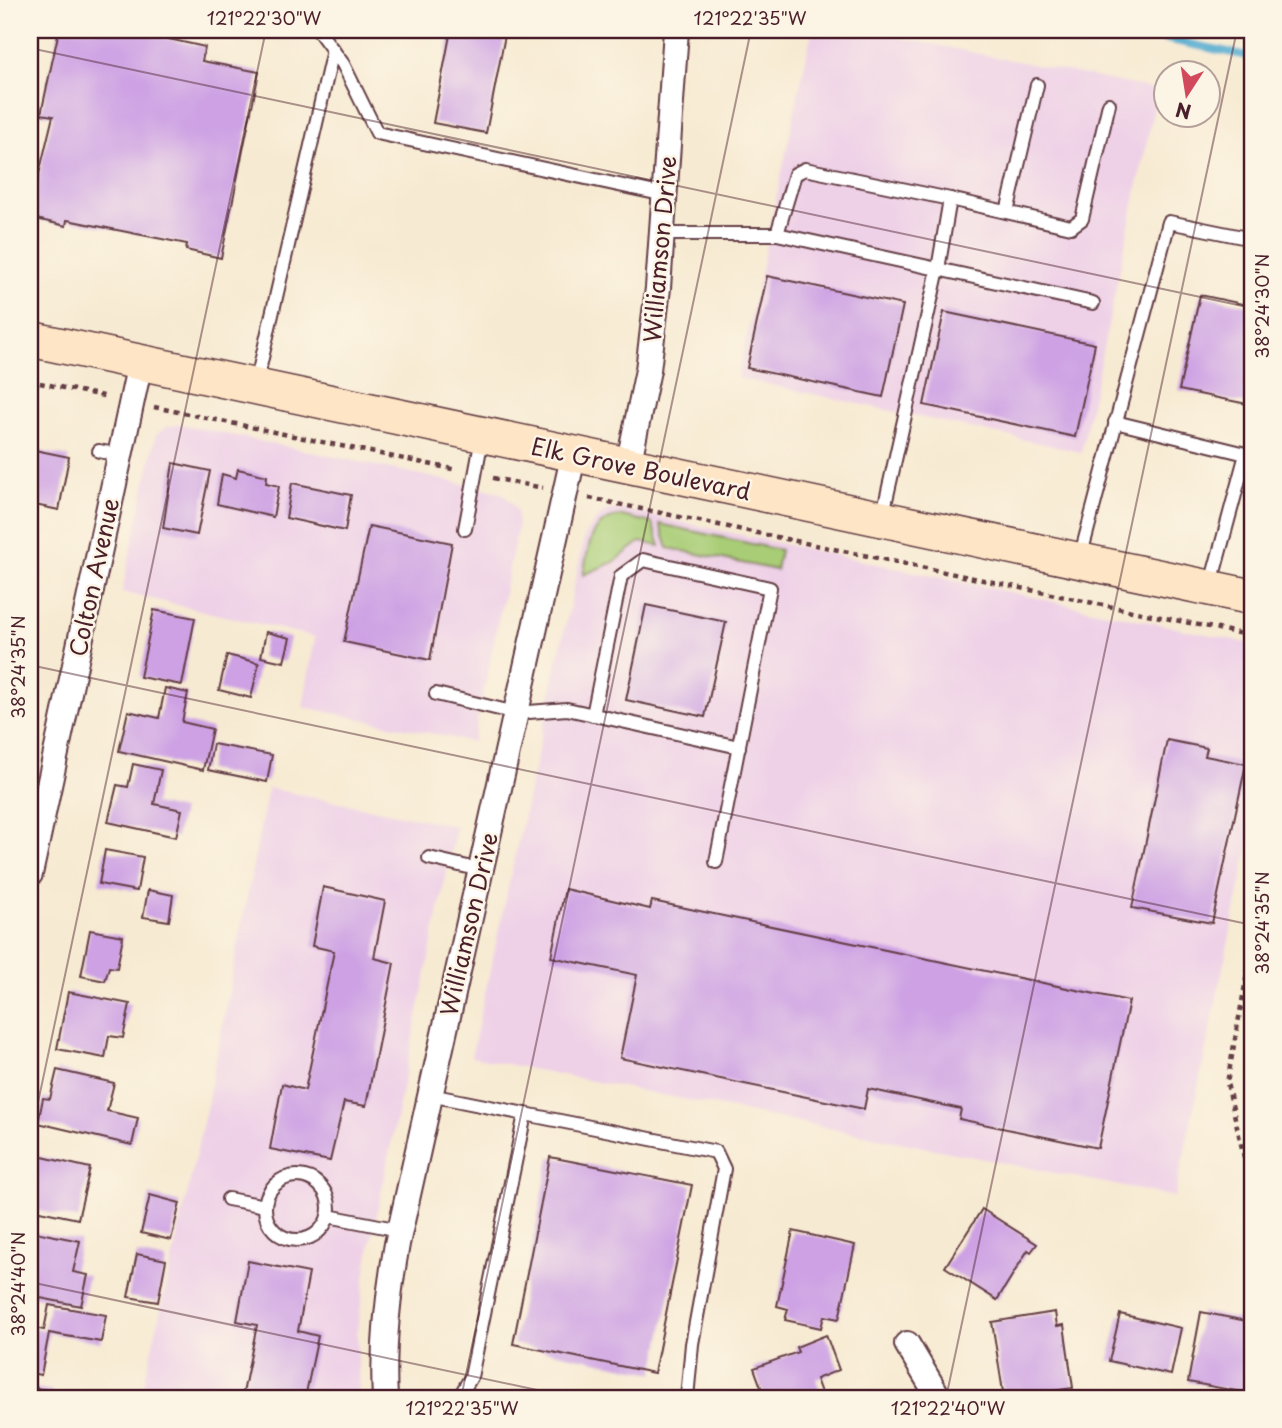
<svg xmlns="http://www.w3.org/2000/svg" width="1282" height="1428" font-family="'Playpen Sans',sans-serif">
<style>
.built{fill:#eed0e7}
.green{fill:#a9cd76;stroke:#7a7650;stroke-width:2}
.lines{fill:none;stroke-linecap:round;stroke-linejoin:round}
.stream{stroke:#53acd0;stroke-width:8}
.building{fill:#cda1e4}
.lane-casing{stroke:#643d44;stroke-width:16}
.street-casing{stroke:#643d44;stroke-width:28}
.secondary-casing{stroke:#643d44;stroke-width:38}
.path{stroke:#643d44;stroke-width:4.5;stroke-dasharray:5 5;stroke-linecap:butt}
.lane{stroke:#fff;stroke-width:12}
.street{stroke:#fff;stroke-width:24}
.secondary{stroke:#fde5c5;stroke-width:35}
.ticks{fill:none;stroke:#4a1f2b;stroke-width:2;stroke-opacity:0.45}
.labels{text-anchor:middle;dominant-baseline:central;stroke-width:5;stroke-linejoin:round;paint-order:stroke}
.street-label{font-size:23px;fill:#4a1f2b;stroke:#fcf5e5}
.neatline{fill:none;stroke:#4a1f2b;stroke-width:2.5}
.ticks-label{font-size:18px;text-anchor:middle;fill:#4a1f2b}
</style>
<rect width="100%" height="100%" fill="#fcf5e5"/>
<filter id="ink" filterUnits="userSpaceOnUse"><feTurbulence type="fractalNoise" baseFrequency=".0143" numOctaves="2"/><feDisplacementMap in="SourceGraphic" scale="14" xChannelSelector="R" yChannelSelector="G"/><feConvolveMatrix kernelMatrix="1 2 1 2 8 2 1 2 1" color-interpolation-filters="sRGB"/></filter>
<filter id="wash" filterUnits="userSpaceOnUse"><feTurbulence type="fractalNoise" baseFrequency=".00686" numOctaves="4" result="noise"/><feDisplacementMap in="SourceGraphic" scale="28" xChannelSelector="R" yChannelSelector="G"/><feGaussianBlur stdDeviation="1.57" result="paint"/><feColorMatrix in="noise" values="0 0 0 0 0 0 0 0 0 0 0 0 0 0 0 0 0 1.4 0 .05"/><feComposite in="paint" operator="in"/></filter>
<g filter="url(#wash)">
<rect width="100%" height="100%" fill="#f7ead2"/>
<g class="built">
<polygon points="812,30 862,30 1158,90 1081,452 738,378"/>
<polygon points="180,424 491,490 503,494 512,503 517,511 518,525 473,742 303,707 315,637 122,592 156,435 167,427"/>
<polygon points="608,510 624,510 1252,644 1252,830 1175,1197 471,1057 585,535 598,518"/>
<polygon points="268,788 456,826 369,1252 357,1331 359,1398 141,1398 208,1100"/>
</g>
<g class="green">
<path d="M622,516L652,523L660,546L640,542L614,562L583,575C589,548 588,520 622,516Z"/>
<polygon points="660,524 780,550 776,570 668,548"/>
</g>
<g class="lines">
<polyline class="stream" points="1123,30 1252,57"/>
</g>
<g id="blocks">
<g class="building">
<polygon points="59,30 128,30 205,47 202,61 259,72 221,258 186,250 187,244 67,220 66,226 32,218 34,208 31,207 53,116 41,114"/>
<polygon points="451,30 506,30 486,133 433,123"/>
<polygon points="767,276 903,305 883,397 747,368"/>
<polygon points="1200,295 1252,306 1252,405 1179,390"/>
<polygon points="944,312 1095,344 1075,437 924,405"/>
<polygon points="30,449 69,457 59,510 30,504 32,487 30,486"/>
<polygon points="173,463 210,471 197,535 163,528"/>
<polygon points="238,469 267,476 266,483 279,486 273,517 217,504 222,474 236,478"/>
<polygon points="292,483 351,495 345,531 286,518"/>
<polygon points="369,526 452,543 430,660 344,642"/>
<polygon points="30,580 36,581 31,608 30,608"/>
<polygon points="646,605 726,622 705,717 626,700"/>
<polygon points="154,610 195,618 182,685 140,677"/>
<polygon points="266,632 290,638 284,662 261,657"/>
<polygon points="227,655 259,663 251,698 219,690"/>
<polygon points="165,688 188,693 182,722 212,729 203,770 119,751 128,711 159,718"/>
<polygon points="1167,740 1207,748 1205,756 1246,764 1212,923 1132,908"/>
<polygon points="213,744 272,755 267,782 208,770"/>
<polygon points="133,764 161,770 154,804 182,810 176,837 108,822 117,785 128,787"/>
<polygon points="105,850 143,857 137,891 99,884"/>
<polygon points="323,887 385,901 374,958 394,963 366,1106 344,1102 330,1161 270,1149 282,1084 305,1090 334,951 312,946"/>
<polygon points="565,889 650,909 652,901 1129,1001 1098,1148 959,1119 961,1109 868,1089 864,1109 620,1058 637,975 551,957"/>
<polygon points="148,890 173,895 169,921 143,917"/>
<polygon points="90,930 123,936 117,968 109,967 105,981 81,976"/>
<polygon points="68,992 130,1004 123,1038 109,1036 105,1058 57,1049"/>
<polygon points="57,1070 114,1083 107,1111 138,1118 132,1145 38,1123 43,1098 50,1099"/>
<polygon points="38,1156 90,1168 78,1219 30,1209"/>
<polygon points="550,1157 692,1185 654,1373 513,1344"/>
<polygon points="150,1195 180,1203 171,1240 141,1233"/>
<polygon points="982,1209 1037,1244 1031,1252 1028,1250 997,1300 945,1267"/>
<polygon points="30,1231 80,1241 73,1272 88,1275 81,1306 30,1296"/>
<polygon points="793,1231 855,1245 839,1319 824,1316 821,1328 785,1320 788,1309 777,1306"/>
<polygon points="137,1254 166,1260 158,1302 128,1297"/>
<polygon points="248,1261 309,1273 298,1331 318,1336 305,1398 242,1398 257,1325 237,1321"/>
<polygon points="49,1305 106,1315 101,1342 49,1333 41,1375 30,1373 30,1327 44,1330"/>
<polygon points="1055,1312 1057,1326 1064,1325 1073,1388 1004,1398 992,1322"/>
<polygon points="1201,1312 1252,1322 1252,1394 1188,1382"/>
<polygon points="1120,1314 1181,1328 1171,1375 1109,1361"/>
<polygon points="826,1335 839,1370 816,1379 823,1398 765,1398 754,1368 798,1352 796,1347"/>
<polygon points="30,1387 52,1391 51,1398 30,1398"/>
</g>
</g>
</g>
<g filter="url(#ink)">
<use href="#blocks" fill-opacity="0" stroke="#643d44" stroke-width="2"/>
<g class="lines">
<defs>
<g id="lane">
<polyline points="318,30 343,64 377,133 665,195"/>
<polyline points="1007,212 1037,85"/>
<polyline points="662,234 777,234 1093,303"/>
<polyline points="777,234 795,174 805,169 950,199 1071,227 1082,219 1109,104"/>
<polyline points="256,384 333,50"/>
<polyline points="1115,422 1246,454 1210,587"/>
<polyline points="99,451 120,455"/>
<polyline points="882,518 938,269 950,199"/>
<polyline points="465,529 482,438"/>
<polyline points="1080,558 1169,222 1252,239"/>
<polyline points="436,694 516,713 567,709 739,747"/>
<polyline points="593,715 621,576 643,560 770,588 716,862"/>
<polyline points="429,858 481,870"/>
<polyline points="430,1095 525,1114 471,1377 460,1396 451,1398"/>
<polyline points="525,1114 716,1152 724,1169 692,1344 687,1398"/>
<circle cx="297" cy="1208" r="32"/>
<polyline points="228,1199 265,1206"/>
<polyline points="328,1216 400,1230"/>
</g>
<g id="street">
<polyline points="628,466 648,370 658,288 676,30"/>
<polyline points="30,874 140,363"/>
<polyline points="907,1344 939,1398"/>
<path d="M385,1398C382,1346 388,1294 397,1244L574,453"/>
</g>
<polyline id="secondary" points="30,339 1252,597"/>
</defs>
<use href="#lane" class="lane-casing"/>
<use href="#street" class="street-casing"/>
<use href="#secondary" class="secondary-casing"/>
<g class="path">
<polyline points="30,381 108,397"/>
<polyline points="154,407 457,470"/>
<polyline points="493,478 543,488"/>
<polyline points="589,498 1252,636"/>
<polyline points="1252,947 1227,1083 1244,1157 1252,1172"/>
</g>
<use href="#lane" class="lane"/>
<use href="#street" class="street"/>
<use href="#secondary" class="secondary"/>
</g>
</g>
<path class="ticks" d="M30,48L1252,308M30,665L1252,925M30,1140L266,30M30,1282L575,1398M461,1398L751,30M946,1398L1237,30"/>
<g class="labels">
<g class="street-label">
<text transform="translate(659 249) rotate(-85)">Williamson Drive</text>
<text transform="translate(641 468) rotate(12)">Elk Grove Boulevard</text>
<text transform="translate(93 577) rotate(-78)">Colton Avenue</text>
<text transform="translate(468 924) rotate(-77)">Williamson Drive</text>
</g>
</g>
<rect width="1282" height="1428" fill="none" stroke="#fcf5e5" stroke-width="77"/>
<g transform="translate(1187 94) rotate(192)"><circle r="33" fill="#fcf5e5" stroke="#b59f9b" stroke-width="2"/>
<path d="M0-5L12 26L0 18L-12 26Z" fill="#d1495b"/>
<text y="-10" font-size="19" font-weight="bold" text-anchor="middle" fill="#4a1f2b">N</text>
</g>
<rect x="38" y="38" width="1206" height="1352" class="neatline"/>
<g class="ticks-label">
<text x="264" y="25">121°22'30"W</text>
<text x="750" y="25">121°22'35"W</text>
<text transform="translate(1263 306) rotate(-90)" y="6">38°24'30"N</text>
<text transform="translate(19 667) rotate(-90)" y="6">38°24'35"N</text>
<text transform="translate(1263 923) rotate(-90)" y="6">38°24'35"N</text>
<text transform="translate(19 1284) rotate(-90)" y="6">38°24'40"N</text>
<text x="462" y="1415">121°22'35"W</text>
<text x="948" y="1415">121°22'40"W</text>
</g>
</svg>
